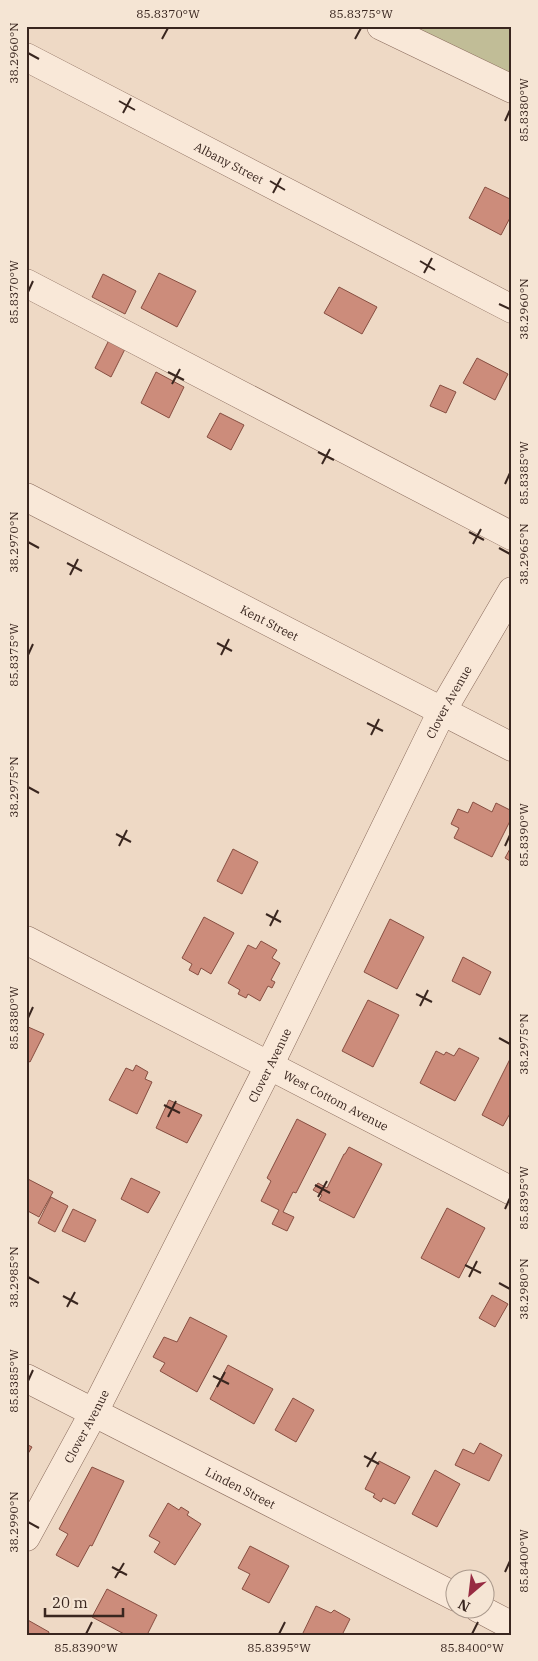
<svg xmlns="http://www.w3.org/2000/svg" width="538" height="1661" font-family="'IBM Plex Serif',serif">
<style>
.cemetery{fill:#c1bd97}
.building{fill:#cc8c7b;stroke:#874e41}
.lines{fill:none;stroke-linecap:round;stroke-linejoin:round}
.minor-casing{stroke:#896a5b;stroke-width:29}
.minor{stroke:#f9e8d8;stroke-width:28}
.ticks{fill:none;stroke:#39261f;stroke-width:2}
.labels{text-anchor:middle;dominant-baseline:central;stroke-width:4;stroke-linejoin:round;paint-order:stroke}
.street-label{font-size:12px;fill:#39261f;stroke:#f5e5d4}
.neatline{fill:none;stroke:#39261f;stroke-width:2}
.ticks-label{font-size:12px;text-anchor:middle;fill:#39261f}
</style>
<rect width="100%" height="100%" fill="#eed9c5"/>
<polygon class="cemetery" points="392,26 512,26 512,89"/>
<g class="building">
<polygon points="485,187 512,200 512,214 501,235 469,218"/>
<polygon points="159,273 196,291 177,327 141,308"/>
<polygon points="103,274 136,291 125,314 92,297"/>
<polygon points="339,287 377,307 362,334 324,313"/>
<polygon points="109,340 125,349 111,377 95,368"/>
<polygon points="477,358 508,374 495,400 463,383"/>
<polygon points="156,372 184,387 169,418 141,403"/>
<polygon points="440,385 456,392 446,413 430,406"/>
<polygon points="220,413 244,425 231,450 207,437"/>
<polygon points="473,802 492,812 496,803 512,811 512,817 492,857 454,838 459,828 451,824 458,809 468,813"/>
<polygon points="512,845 512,862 505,858"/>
<polygon points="233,849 258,862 242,894 217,881"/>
<polygon points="204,917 234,933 211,974 201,968 198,975 189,970 192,964 182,958"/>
<polygon points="390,919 424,937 397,989 364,972"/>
<polygon points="261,941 277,950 272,958 280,963 271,980 275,982 272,988 268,986 260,1001 248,994 246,998 238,994 240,990 228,983 248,945 256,949"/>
<polygon points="463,957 491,972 480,995 452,981"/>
<polygon points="368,1000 399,1015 373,1067 342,1051"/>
<polygon points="26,1026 44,1034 30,1062 26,1060"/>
<polygon points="459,1048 479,1058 455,1101 420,1083 436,1051 444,1055 446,1052 454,1056"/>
<polygon points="512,1055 512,1110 503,1126 482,1115"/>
<polygon points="136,1065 148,1072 145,1079 152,1082 137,1114 109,1100 126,1068 133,1071"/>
<polygon points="169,1100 202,1115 187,1143 156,1128"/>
<polygon points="297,1119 326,1134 296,1193 293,1192 283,1212 294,1217 287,1231 272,1224 279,1210 261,1201 271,1181 267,1178"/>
<polygon points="349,1147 382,1164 354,1218 319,1200 322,1195 313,1190 318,1183 327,1188 344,1154 345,1154"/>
<polygon points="26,1178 53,1192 39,1217 26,1210"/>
<polygon points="131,1178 160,1192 148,1213 121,1199"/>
<polygon points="51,1197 68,1206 55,1232 38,1223"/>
<polygon points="447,1208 485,1228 459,1278 421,1258"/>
<polygon points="73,1209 96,1220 85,1242 62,1231"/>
<polygon points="492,1295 508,1304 495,1327 479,1318"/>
<polygon points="190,1317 227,1336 197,1392 160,1371 165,1363 153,1357 164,1337 177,1342"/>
<polygon points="228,1365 273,1389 254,1424 210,1399"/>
<polygon points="293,1398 314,1410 296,1442 275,1430"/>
<polygon points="480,1443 502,1455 489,1481 455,1465 463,1449 474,1454"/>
<polygon points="26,1444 32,1447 26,1457"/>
<polygon points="379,1461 410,1477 395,1504 383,1498 381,1502 373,1497 375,1494 365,1489"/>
<polygon points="92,1467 124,1481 92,1546 90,1545 78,1567 56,1555 68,1534 59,1529"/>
<polygon points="435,1470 460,1484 437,1527 412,1514"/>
<polygon points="168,1503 179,1510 181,1507 189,1512 187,1515 201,1524 175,1565 154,1552 160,1542 149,1536"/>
<polygon points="250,1546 289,1566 269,1603 242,1589 250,1574 238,1568"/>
<polygon points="107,1589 157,1615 147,1635 126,1635 92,1617"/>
<polygon points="316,1606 331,1613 334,1610 350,1619 342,1635 302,1635"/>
<polygon points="26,1619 49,1632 48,1635 26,1635"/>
</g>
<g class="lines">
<defs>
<g id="minor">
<polyline points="381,26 512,89"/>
<path id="s1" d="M26,57L512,309"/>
<polyline points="26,283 512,536"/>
<path id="s2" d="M26,497L512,747"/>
<path id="s3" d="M26,940L512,1191"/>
<path id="s4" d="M26,1378L456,1597"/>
<path id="s5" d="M26,1537L94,1412L269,1066L442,711L512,591"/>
<polyline points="478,1608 512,1626"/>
</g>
</defs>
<use href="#minor" class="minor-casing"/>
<use href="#minor" class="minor"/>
</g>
<path class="ticks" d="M162,39L168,28M355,39L361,28M28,53L39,59M119,101L135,110M123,113L131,98M505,121L510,110M270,181L285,190M273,193L281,178M420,261L435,270M424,273L432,258M28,292L33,281M499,304L510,309M168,372L184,380M172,384L180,369M318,452L334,460M322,464L330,449M505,484L510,473M469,532L484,540M28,542L39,548M473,544L481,529M499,548L510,554M67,563L82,571M70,575L78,559M217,643L232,651M28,655L33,644M221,655L229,639M367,723L383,731M371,735L379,719M28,787L39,793M116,834L131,842M119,846L127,830M505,846L510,835M266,914L281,922M270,926L278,910M416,994L432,1002M420,1006L428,990M28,1018L33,1007M499,1038L510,1044M164,1105L180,1113M168,1117L176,1101M315,1185L330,1193M318,1197L327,1181M505,1209L510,1198M465,1265L481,1273M28,1277L39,1283M469,1277L477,1261M499,1283L510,1289M63,1296L78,1304M67,1307L75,1292M213,1376L229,1384M28,1381L33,1370M217,1387L225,1372M364,1456L379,1464M367,1467L376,1452M28,1522L39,1528M112,1567L127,1575M505,1572L510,1561M115,1578L124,1563M86,1634L92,1622M279,1634L285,1622M472,1634L478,1622"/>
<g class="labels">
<g class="street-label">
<text stroke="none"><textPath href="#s1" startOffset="229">Albany Street</textPath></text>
<text stroke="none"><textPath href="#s2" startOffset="274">Kent Street</textPath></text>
<text stroke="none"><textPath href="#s5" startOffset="936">Clover Avenue</textPath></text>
<text stroke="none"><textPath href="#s5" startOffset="531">Clover Avenue</textPath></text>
<text stroke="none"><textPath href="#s3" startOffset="349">West Cottom Avenue</textPath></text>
<text stroke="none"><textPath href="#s5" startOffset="126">Clover Avenue</textPath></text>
<text stroke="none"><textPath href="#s4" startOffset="241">Linden Street</textPath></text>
</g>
</g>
<rect width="538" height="1661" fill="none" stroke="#f5e5d4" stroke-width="55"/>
<g transform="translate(470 1594) rotate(208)"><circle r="24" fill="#f5e5d4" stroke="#aa998c"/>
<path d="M0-4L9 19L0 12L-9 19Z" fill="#972b42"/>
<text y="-8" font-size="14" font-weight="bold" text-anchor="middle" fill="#39261f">N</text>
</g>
<path d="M45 1608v8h78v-8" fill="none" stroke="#39261f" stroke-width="2.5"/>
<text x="52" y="1608" font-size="15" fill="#39261f" stroke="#f5e5d4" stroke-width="4" paint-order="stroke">20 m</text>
<rect x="28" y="28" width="482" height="1606" class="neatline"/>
<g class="ticks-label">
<text x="168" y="18">85.8370°W</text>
<text x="361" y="18">85.8375°W</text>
<text transform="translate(14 53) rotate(-90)" y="4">38.2960°N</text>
<text transform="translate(524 110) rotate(-90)" y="4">85.8380°W</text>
<text transform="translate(14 292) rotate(-90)" y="4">85.8370°W</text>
<text transform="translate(524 309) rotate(-90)" y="4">38.2960°N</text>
<text transform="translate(524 473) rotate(-90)" y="4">85.8385°W</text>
<text transform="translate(14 542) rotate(-90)" y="4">38.2970°N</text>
<text transform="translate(524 554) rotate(-90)" y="4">38.2965°N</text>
<text transform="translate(14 655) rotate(-90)" y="4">85.8375°W</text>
<text transform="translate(14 787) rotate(-90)" y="4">38.2975°N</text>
<text transform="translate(524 835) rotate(-90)" y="4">85.8390°W</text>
<text transform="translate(14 1018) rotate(-90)" y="4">85.8380°W</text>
<text transform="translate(524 1044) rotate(-90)" y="4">38.2975°N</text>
<text transform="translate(524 1198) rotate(-90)" y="4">85.8395°W</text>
<text transform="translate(14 1277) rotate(-90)" y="4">38.2985°N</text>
<text transform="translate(524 1289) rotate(-90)" y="4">38.2980°N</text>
<text transform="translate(14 1381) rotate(-90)" y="4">85.8385°W</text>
<text transform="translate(14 1522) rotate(-90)" y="4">38.2990°N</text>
<text transform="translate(524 1561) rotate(-90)" y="4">85.8400°W</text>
<text x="86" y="1652">85.8390°W</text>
<text x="279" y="1652">85.8395°W</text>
<text x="472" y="1652">85.8400°W</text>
</g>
</svg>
